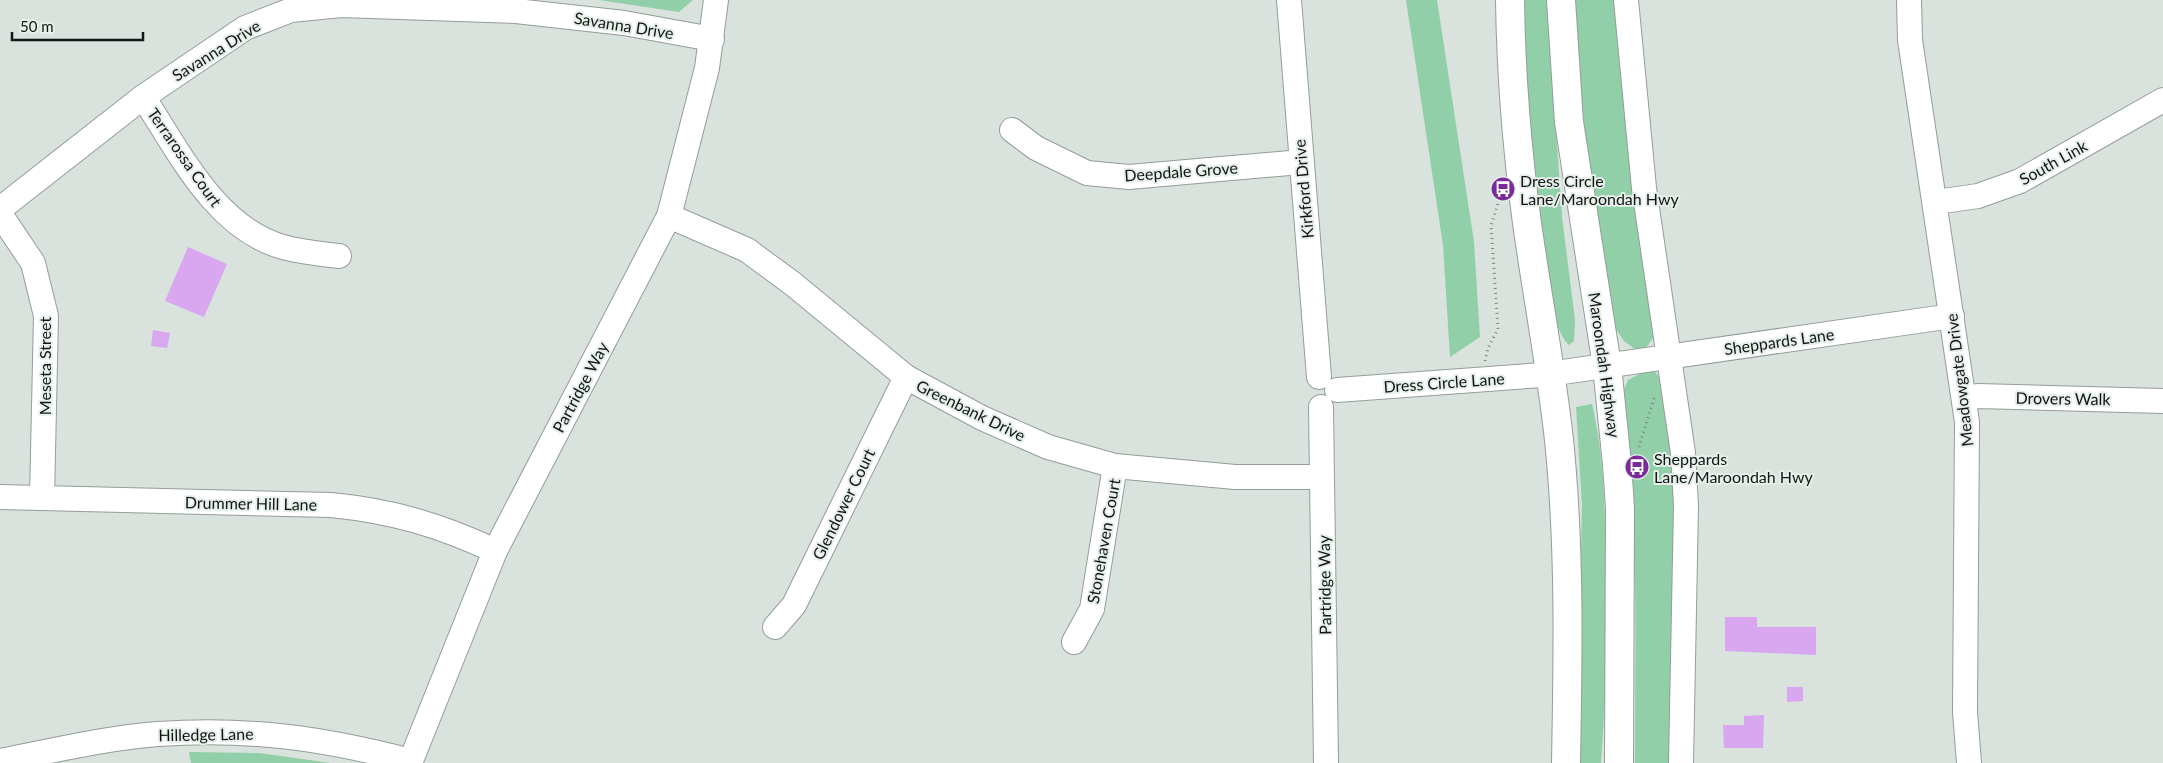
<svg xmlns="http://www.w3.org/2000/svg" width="2163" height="763" font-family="Lato,sans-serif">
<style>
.green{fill:#90cfa8}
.building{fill:#d9a6f0}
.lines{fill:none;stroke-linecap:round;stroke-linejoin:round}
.minor-casing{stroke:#949d97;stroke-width:26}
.highway-casing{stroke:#949d97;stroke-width:30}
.path{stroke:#7e8480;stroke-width:3;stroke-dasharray:1 4;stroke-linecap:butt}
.minor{stroke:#fff;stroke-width:24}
.highway{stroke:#fff;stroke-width:28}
.labels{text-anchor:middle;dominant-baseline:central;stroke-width:4;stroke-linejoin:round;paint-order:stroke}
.street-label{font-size:16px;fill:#121513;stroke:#e6efe9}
.poi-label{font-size:16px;fill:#121513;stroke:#e6efe9;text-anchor:start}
</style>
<rect width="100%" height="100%" fill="#d9e2dc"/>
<g class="green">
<polygon points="599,0 693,0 679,12"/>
<polygon points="1406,0 1437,0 1474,242 1480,337 1450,357 1443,245"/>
<path d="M1520,0H1547L1562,217L1575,320L1574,341L1569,345C1534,315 1524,57 1520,0Z"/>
<path d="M1574,0H1618L1655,325L1653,338L1646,348L1635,349L1624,341L1616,329C1596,219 1579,111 1574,0Z"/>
<path d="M1645,371L1655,372L1664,383L1676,473L1672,763H1635C1635,639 1639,515 1623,392L1628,380Z"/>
<path d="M1592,404C1605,459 1605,514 1606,570C1607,635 1606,699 1601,763H1577L1582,505L1576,407Z"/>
<polygon points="189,752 259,753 331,763 191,763"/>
</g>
<g class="building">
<polygon points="188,247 227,264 204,317 165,301"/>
<polygon points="153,330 170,333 167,348 151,346"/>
<polygon points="1725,617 1757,617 1757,627 1816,627 1816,655 1725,651"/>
<polygon points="1787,687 1803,687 1803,701 1787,702"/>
<polygon points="1764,715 1763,748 1724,748 1723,725 1744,725 1744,716"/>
</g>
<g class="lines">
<defs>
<g id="minor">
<polyline points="1289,0 1319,377"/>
<polyline points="1626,0 1644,188 1683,453 1686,506 1681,763"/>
<polyline points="1909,0 1910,40 1967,422 1965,712 1969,763"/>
<path d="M143,97C179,151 215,228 283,247C301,252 321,254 339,256"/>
<polyline points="1012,130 1036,148 1087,173 1129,177 1301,162"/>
<polyline points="1936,202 1978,196 2020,181 2163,100"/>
<polyline points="0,209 143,97 245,28 291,10 341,5 516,11 624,23 712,39"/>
<polyline points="0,214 33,263 46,316 42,498"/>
<polyline points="669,216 747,250 793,284 906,377 982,418 1048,447 1115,466 1235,477 1321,477"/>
<polyline points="1337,390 1542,375 1952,316"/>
<polyline points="1964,399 1978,396 2163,401"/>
<polyline points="1321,407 1326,763"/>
<path d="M0,497L331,505C392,511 440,525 495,551"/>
<polyline points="775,627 794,605 906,377"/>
<polyline points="1074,642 1092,609 1115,466"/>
<path d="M0,761C52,751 105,738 158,734C251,728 322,738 411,761"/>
<polyline points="410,763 495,551 669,216 707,68 716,0"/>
</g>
<g id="highway">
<path d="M1510,0C1511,74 1517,149 1527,223C1537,295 1551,367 1559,440C1570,547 1568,655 1566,763"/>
<polyline points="1561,0 1569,122 1607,366 1617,464 1620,508 1619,763"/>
</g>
</defs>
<use href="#minor" class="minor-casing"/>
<use href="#highway" class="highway-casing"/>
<g class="path">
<polyline points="1485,361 1488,348 1498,329 1491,225 1500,197"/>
<polyline points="1639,447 1654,398"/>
</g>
<use href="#minor" class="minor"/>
<use href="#highway" class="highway"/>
</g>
<defs>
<symbol id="bus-disc" viewBox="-11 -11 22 22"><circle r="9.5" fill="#7b2a9a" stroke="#e6efe9"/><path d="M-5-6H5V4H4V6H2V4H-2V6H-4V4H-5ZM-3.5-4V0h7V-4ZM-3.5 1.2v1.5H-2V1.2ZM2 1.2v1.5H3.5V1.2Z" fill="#fff"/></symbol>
</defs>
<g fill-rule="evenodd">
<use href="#bus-disc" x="1489" y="175" width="28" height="28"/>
<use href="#bus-disc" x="1623" y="453" width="28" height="28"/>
</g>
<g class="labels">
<g class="street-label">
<text transform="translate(624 25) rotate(9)">Savanna Drive</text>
<text transform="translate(216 50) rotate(-32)">Savanna Drive</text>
<text transform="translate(185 157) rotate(55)">Terrarossa Court</text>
<text transform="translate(2053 162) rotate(-29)">South Link</text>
<text transform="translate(1181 171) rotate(-4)">Deepdale Grove</text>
<text transform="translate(1303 189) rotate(-95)">Kirkford Drive</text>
<text transform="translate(1779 341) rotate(-8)">Sheppards Lane</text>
<text transform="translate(1605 365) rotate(82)">Maroondah Highway</text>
<text transform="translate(44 366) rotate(-90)">Meseta Street</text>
<text transform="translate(1959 380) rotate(-97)">Meadowgate Drive</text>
<text transform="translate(1444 382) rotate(-4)">Dress Circle Lane</text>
<text transform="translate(580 387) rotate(-62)">Partridge Way</text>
<text transform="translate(2063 398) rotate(1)">Drovers Walk</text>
<text transform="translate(971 410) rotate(26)">Greenbank Drive</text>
<text transform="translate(251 503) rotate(1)">Drummer Hill Lane</text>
<text transform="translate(843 504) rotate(-64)">Glendower Court</text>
<text transform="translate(1103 541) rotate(-80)">Stonehaven Court</text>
<text transform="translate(1324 585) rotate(-91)">Partridge Way</text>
<text transform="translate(206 734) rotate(-1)">Hilledge Lane</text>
</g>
<g class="poi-label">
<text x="1520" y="180">Dress Circle<tspan x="1520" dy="18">Lane/Maroondah Hwy</tspan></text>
<text x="1654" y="458">Sheppards<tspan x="1654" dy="18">Lane/Maroondah Hwy</tspan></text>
</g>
</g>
<path d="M12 32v8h131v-8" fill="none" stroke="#121513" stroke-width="2.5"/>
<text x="20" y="32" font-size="15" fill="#121513" stroke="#e6efe9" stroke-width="4" paint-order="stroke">50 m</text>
</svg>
